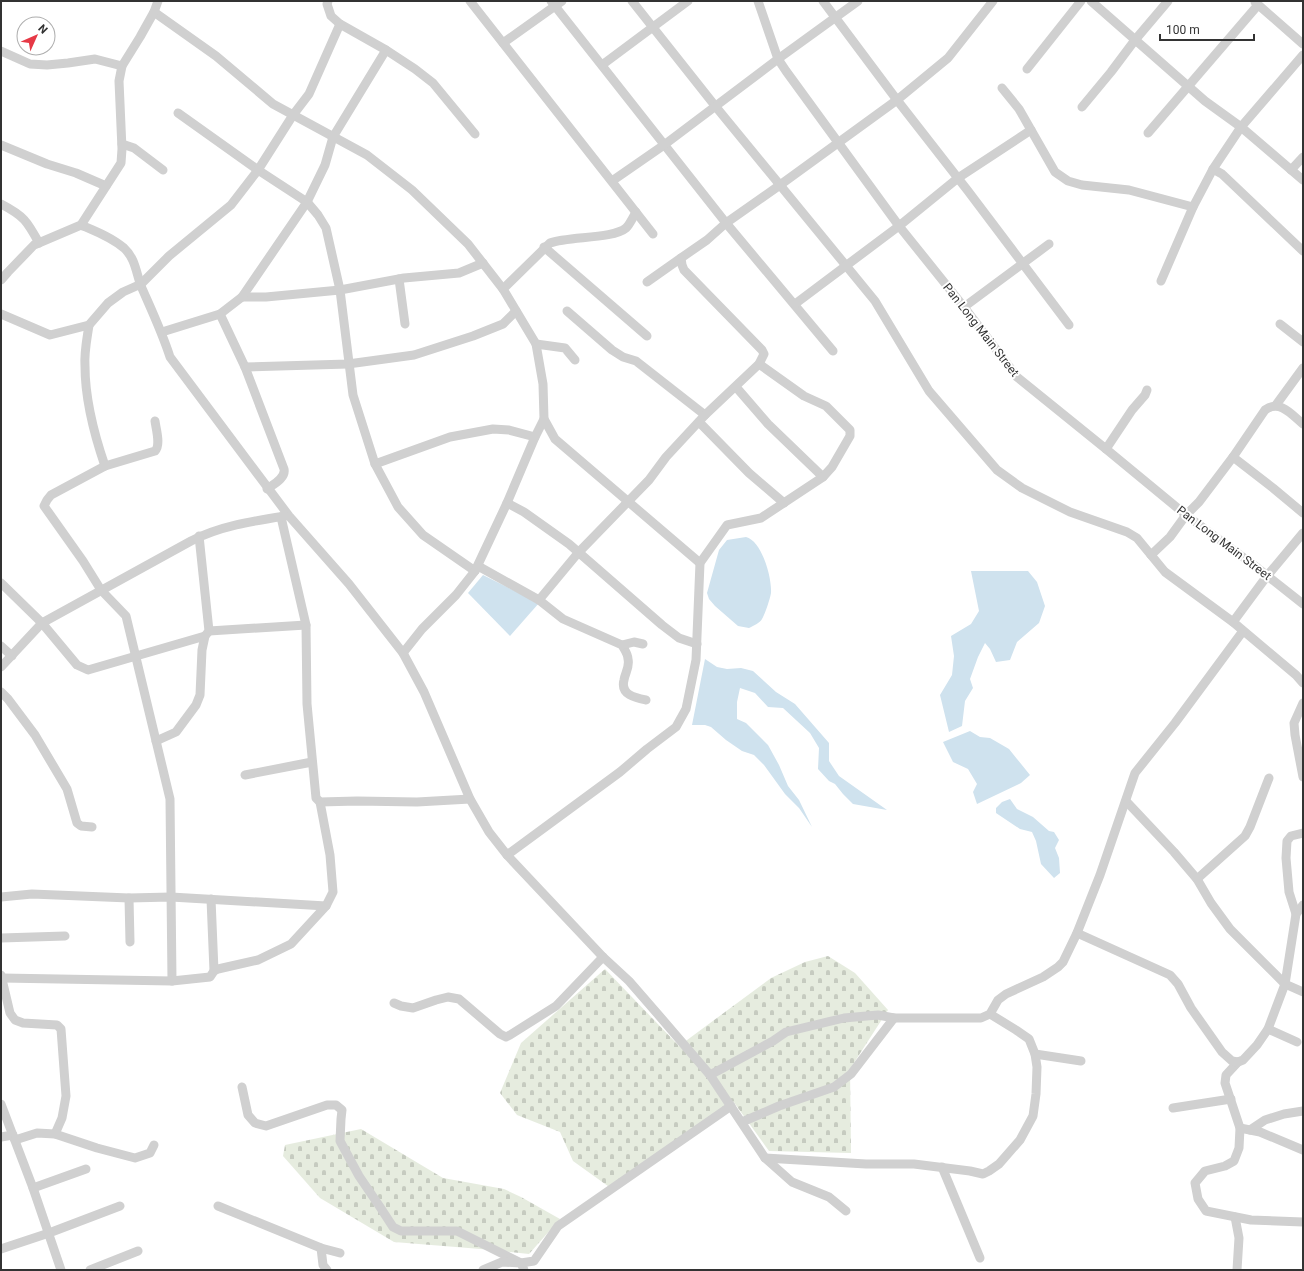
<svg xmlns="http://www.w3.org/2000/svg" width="1304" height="1271" font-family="Roboto,sans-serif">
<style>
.cemetery{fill:url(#cemetery-stones)}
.water{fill:#cfe2ee}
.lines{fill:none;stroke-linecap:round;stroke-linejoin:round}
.minor{stroke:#d0d0d0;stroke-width:9}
.labels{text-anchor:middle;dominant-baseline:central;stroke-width:4;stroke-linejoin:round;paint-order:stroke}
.street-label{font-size:12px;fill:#333;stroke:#fff}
</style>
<defs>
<pattern id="cemetery-stones" width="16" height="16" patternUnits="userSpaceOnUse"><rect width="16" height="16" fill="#e6ecdf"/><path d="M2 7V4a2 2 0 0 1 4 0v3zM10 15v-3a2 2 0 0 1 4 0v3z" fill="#c6cbc0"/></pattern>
</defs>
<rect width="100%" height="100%" fill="#fff"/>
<g class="cemetery">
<polygon points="828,956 855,973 888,1010 850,1069 851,1153 769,1151 733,1101 612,1189 573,1161 560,1132 517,1115 500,1093 521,1043 605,969 679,1046 771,978 805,962"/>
<polygon points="361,1129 443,1178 504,1189 521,1197 560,1219 529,1254 493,1250 394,1242 320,1198 283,1156 285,1145"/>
</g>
<g class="water">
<path d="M746,537C762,541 772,578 771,593C770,599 765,614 762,619C760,623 753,626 749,628L738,626L715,606L709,599L707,593L719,550L727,540Z"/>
<polygon points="971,571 1028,571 1037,582 1045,606 1039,623 1017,642 1010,660 996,662 990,649 985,643 978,657 970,679 973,688 965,701 962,726 949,732 940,695 952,675 954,656 951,636 971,624 979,611"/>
<polygon points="483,575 539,603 510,636 468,593"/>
<polygon points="705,659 717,667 727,669 741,668 753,671 776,692 795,704 829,743 829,761 839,776 887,810 853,804 843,794 835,784 829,781 818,769 819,748 810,733 783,708 768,707 755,693 740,688 737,702 737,719 746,723 768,745 779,765 788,786 799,800 812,827 799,808 785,794 764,765 754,755 742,751 726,740 711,727 705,725 692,725"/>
<polygon points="970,731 980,737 990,738 1009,749 1030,775 1021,783 977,804 973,792 977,784 968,769 953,762 943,742"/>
<polygon points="1010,799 1017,809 1033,817 1049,831 1054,832 1059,840 1055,848 1059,858 1060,873 1054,878 1041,864 1036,841 1032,832 1020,829 996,813 996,808 1002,802"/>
</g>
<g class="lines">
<g class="minor">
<polyline points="328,1 327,4 331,16 340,24 386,50 415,69 433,83 475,134"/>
<polyline points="470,1 653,234"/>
<polyline points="551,1 726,223 833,351"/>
<polyline points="632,1 716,107 875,301 929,391 997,470 1022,488 1070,512 1127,532 1137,538 1165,572 1233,622 1296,675 1303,683"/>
<polyline points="758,1 778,59 786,71 899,226 964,307 1017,377 1106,449 1186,515 1255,566 1303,604"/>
<polyline points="823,1 897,100 968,191 1069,325"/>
<polyline points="1091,1 1205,101 1241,127 1303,180"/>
<polyline points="1255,2 1303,44"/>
<polyline points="154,12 216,56 273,104 367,155 412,190 468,244 503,289 536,344 543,384 544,419 555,439 700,563"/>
<polyline points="503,43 562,1"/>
<polyline points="1,51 30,64 47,65 68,63 95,59 122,66"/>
<polyline points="602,65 688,1"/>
<polyline points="1027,69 1081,1"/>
<polyline points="1002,88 1019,109 1055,172 1068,181 1082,185 1129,190 1193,207"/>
<polyline points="1082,107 1111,72 1135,40 1168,1"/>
<polyline points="178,113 258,170 307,202 318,215 326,228 340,290 353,395 375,464 398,507 423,535 475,571"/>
<polyline points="1148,133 1258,5"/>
<polyline points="122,144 134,148 163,170"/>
<polyline points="1,145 47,164 76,173 106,186"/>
<polyline points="1213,169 1222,174 1303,251"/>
<polyline points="1291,170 1303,157"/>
<polyline points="612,181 664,145 778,59 858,1"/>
<path d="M1,204C24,216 27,221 39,243"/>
<path d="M81,225C95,231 111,237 124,248C135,258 136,272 141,286C151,309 162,332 170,357L289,516L349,584L403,653L424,692L470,799L489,832L507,855L603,957L629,981L662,1019L710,1075L765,1158L792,1182L829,1197L846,1211"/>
<polyline points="544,247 647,336"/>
<polyline points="399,279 405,324"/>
<polyline points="1,280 8,272 34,245 81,225 121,163 122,149 119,81 122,66 140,37 154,12 158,1"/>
<polyline points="1161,281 1193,207 1213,169 1241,127 1303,55"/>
<polyline points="647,282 681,258"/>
<path d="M503,289L550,243C568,236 613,239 626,228C630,224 633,217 636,212"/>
<polyline points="242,297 266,297 340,290 404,278 459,273 483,263"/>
<polyline points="795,304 899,226 958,178 1031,130"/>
<polyline points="964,307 1049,244"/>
<polyline points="567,311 612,350 623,357 636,361 705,415"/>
<polyline points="1,314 50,335 89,325 108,303 123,292 141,284 169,256 231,205 258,170 293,115 309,94 340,24"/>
<path d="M220,314L245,367L284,469C286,478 274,484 267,489"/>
<polyline points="1280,324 1303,342"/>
<path d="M89,325C87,339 84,352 85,366C85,400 94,434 105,466"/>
<polyline points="162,332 220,314 242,297 307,202 325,165 333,137 386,50"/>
<polyline points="536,344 565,348 575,360"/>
<polyline points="245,367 348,364 414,355 473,336 503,324 516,311"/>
<polyline points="736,387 768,424 823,477"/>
<polyline points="1276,405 1303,368"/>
<path d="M155,421C156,429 161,445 155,451L105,466L51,495L47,500L44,506L83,561L101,590L126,616L170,799L172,981"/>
<polyline points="699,422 749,473 784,503"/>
<polyline points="1106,449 1132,410 1145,395 1147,390"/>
<polyline points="1233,457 1273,488 1303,513"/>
<polyline points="375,464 450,437 493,429 509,430 535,437"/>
<polyline points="507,503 524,512 569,544 662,625 679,638 697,644"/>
<polyline points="281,517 306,625 307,704 316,798 320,802 357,801 417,802 470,799"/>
<path d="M1151,555L1170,537L1186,515L1199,502L1233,457L1265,410C1280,399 1292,415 1303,424"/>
<path d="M478,566L539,600L563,619L622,645C624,649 628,654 628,659C630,667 625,673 624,680C620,695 636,698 646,700"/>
<polyline points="1,583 42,623 77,665 88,670 205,636"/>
<polyline points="539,600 578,553 649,480 666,457 705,415 759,364 764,354 762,350 684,270 682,265 681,258 707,240 726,223 780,185 897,100 948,58 993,1"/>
<polyline points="1233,622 1267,576 1303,533"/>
<polyline points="209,631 306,625"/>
<polyline points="622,645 634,642 643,644"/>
<polyline points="1,646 12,656"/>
<polyline points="403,653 422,629 456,595 475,571 507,503 535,437 544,419"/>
<path d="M1,667L42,623L191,541C220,526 253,521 285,516"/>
<polyline points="1,692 8,699 35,735 67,789 77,823 81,826 92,827"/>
<polyline points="1303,703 1294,723 1295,735 1303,777"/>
<polyline points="156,741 176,732 196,705 200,695 202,650 205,636 209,631 199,536"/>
<polyline points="245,775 312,762"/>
<polyline points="1126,801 1174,852 1197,879 1211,903 1230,929 1285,984 1303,992"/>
<polyline points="507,855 620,772 647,749 676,727 686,709 696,660 700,563 727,525 761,518 823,477 832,467 850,436 850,430 826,406 804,396 759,364"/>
<polyline points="1197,879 1245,836 1250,827 1269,778"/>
<polyline points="1,897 32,894 129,898 171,897 326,906"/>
<polyline points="129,898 130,942"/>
<polyline points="211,899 214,971"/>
<polyline points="1303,905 1296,914 1285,984 1268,1029 1257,1045 1243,1060 1238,1062 1226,1075 1225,1083 1240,1128 1239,1148 1234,1161 1225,1166 1205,1171 1195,1183 1198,1199 1206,1211 1251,1220 1303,1222"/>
<polyline points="1296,914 1289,892 1286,858 1287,841 1291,836 1303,833"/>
<polyline points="1077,933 1170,975 1178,984 1191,1008 1222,1052 1232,1061 1238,1062"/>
<polyline points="1,938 65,936"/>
<polyline points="1,975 10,1013 15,1020 23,1023 57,1025 61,1029 66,1096 62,1118 55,1134"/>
<polyline points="2,978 172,981 210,977 214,971 218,969 258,960 291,944 326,906 333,892 330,855 320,802"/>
<polyline points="394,1003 401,1006 413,1008 436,1000 448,997 459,999 500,1034 506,1037 510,1035 556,1006 603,957"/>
<polyline points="1268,1029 1297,1042"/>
<polyline points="1035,1054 1081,1061"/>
<polyline points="710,1075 773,1041 786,1032 844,1018 878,1015 894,1018 981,1018 990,1014 998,1000 1006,994 1043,977 1058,967 1063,962 1077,933 1100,875 1135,773 1175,723 1243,631"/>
<polyline points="242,1087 248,1115 255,1123 266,1126 327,1105 336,1105 342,1110 341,1119 340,1141 359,1176 380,1207 393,1227 401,1231 457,1231 521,1263 524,1270"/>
<polyline points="1,1104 33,1188 61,1270"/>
<polyline points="1173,1108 1231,1099"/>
<polyline points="742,1122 779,1106 834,1087 851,1074 894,1018"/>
<polyline points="1240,1128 1260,1132 1303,1150"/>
<polyline points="1250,1130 1265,1120 1284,1114 1303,1111"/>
<polyline points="1,1137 13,1135"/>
<polyline points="15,1140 37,1133 55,1134 97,1148 135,1158 150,1153 154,1145"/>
<polyline points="765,1158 866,1164 914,1164 970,1171 983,1174 989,1171 999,1164 1020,1140 1033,1116 1036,1094 1037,1067 1035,1054 1029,1039 1016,1030 990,1014"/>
<polyline points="942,1167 980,1258"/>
<polyline points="33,1188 86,1169"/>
<polyline points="218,1206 321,1248 340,1253"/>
<polyline points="1235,1217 1239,1238 1237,1270"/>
<polyline points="321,1248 323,1265 327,1270"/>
<polyline points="1,1249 49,1233 120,1206"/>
<polyline points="90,1270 138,1251"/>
<polyline points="483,1270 502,1262 521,1263 534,1261 558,1226 731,1106"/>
</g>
</g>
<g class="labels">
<g class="street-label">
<text transform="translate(981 330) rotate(52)">Pan Long Main Street</text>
<text transform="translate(1224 543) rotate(37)">Pan Long Main Street</text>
</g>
</g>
<rect width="1304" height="1271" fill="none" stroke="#333333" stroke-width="4"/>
<g transform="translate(36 36) rotate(45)"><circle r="19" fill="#ffffff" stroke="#adadad"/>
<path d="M0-3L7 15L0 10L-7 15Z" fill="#e63946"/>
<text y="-6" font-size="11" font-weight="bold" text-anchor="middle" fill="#333333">N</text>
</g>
<path d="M1160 34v6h94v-6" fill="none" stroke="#333333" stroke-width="2"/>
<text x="1166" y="34" font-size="12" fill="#333333" stroke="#ffffff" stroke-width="3" paint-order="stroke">100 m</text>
</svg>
